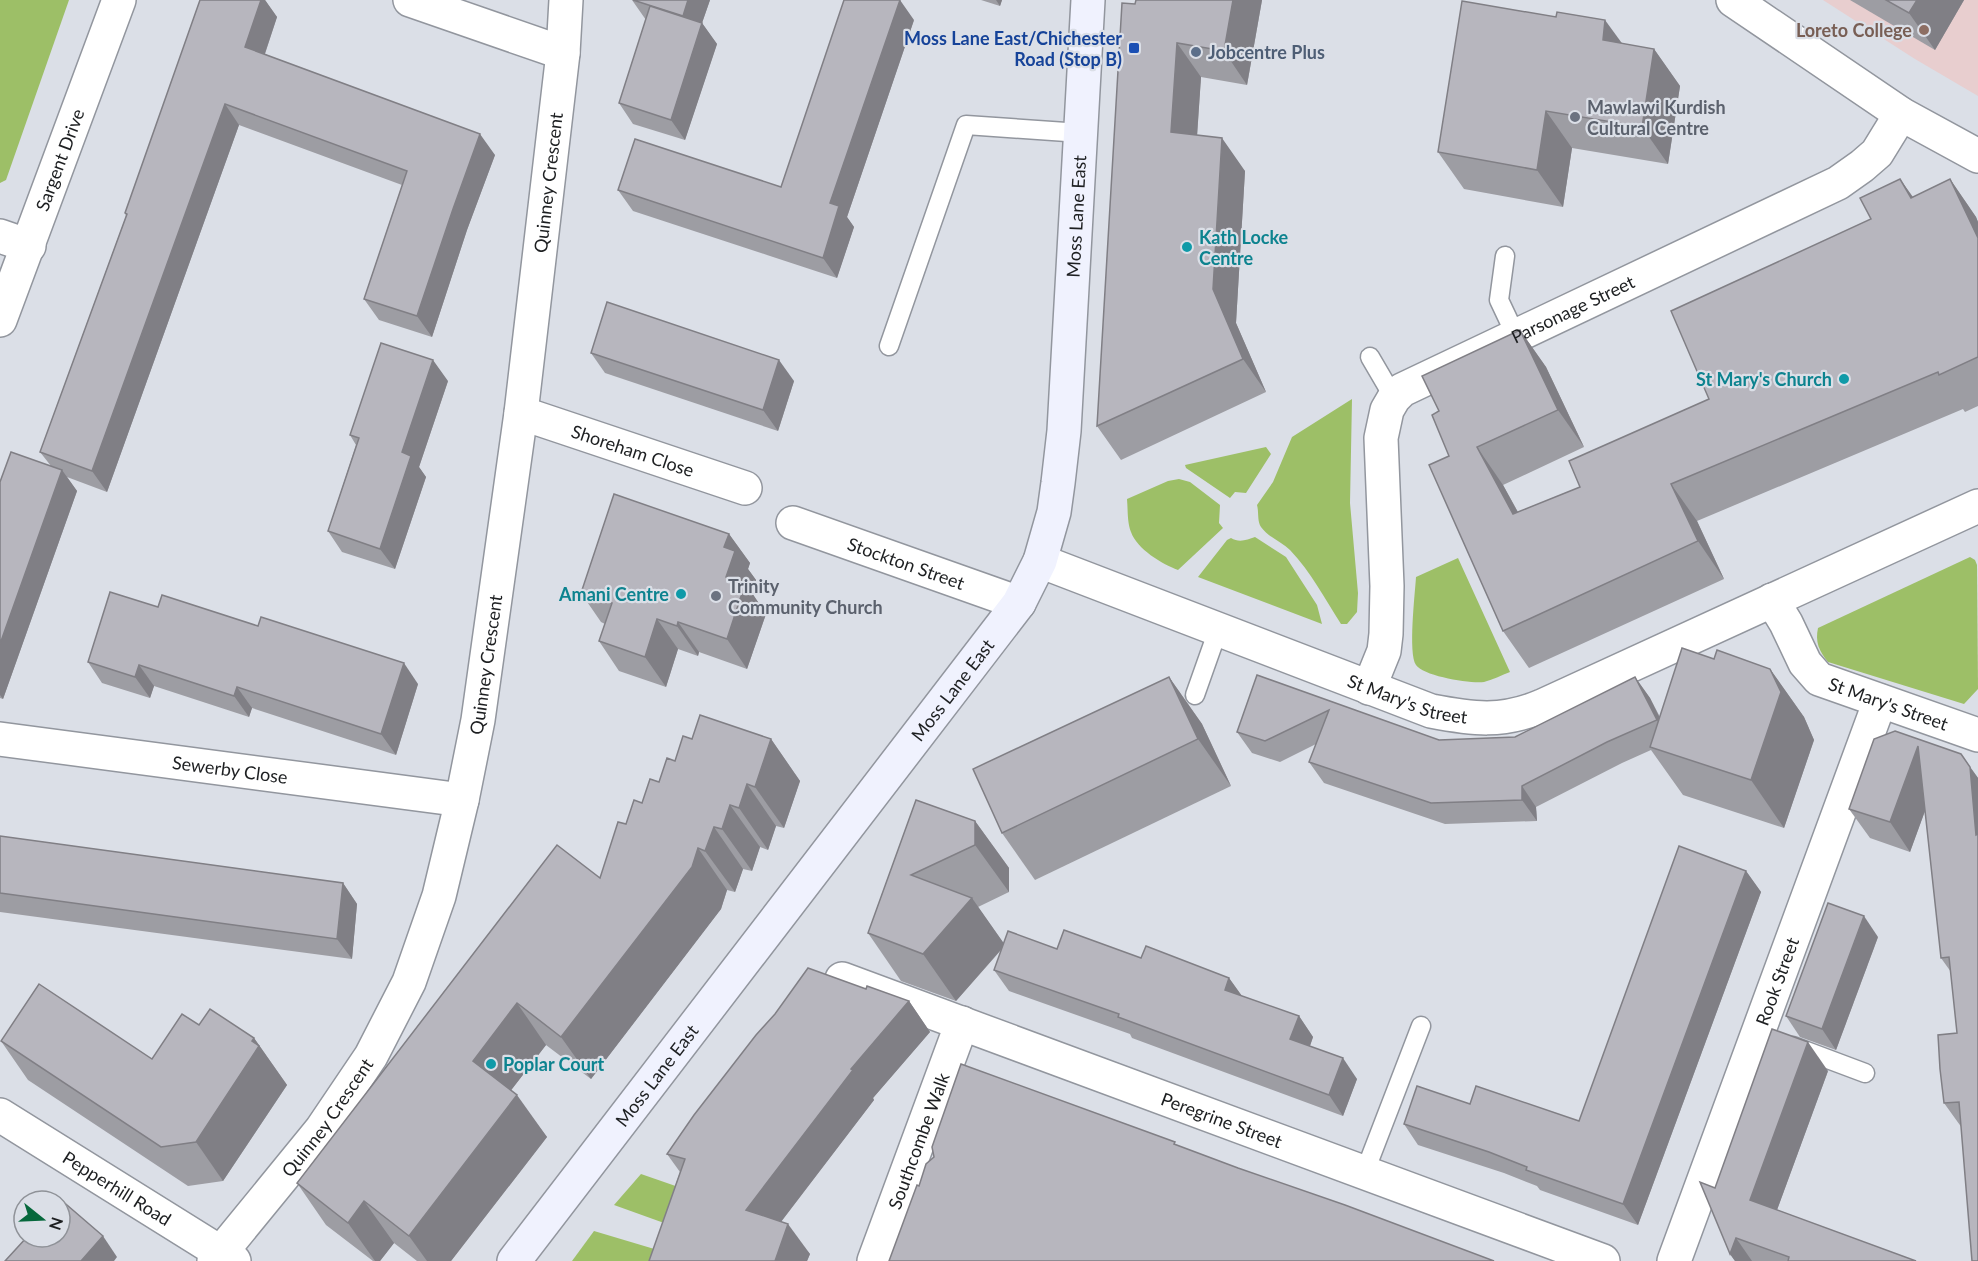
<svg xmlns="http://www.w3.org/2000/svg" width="1978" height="1261" font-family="Lato,sans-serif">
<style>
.education{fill:#e8cecf}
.green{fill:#9dbf67}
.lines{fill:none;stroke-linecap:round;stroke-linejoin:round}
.service-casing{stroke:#92969e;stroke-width:21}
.minor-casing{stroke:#92969e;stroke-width:36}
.tertiary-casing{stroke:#92969e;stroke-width:36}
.secondary-casing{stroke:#92969e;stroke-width:36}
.service{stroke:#fff;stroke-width:18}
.minor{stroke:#fff;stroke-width:33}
.tertiary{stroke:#fff;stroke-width:33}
.secondary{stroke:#f0f2fe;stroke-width:33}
.wall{fill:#9d9da3}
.shaded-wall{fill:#807f85}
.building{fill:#b7b6be;stroke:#807f85;stroke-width:1.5}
.education-dot{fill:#8d6e63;stroke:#dbdfe7;stroke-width:2}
.transit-dot{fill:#1a4fb4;stroke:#dbdfe7;stroke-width:2}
.service-dot{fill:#5c6f8a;stroke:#dbdfe7;stroke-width:2}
.worship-dot{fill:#6b7280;stroke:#dbdfe7;stroke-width:2}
.culture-dot{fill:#0f9aa8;stroke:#dbdfe7;stroke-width:2}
.labels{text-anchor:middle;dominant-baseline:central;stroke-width:4.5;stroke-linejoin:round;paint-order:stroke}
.education-label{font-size:18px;font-weight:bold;fill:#785e54;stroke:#dbdfe7;text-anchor:end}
.transit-label{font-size:18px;font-weight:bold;fill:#164399;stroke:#dbdfe7;text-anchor:end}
.service-label{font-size:18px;font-weight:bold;fill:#4e5e75;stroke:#dbdfe7;text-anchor:start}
.worship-label{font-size:18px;font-weight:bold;fill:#5b616d;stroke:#dbdfe7;text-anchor:start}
.street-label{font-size:18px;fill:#1d1f21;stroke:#dbdfe7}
.culture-label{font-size:18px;font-weight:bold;fill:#0d838f;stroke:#dbdfe7;text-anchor:start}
</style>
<rect width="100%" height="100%" fill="#dbdfe7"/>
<polygon class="education" points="1823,0 1978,0 1978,96 1915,59"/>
<g class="green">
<polygon points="0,0 69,0 6,180 0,183"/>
<path d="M1352,399L1350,503L1358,593L1357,612L1347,624H1341C1325,599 1311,572 1290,550C1282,542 1268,537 1261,527C1257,521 1259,512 1257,505L1273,482L1292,437Z"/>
<polygon points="1266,447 1271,454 1246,493 1235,492 1230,498 1186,468 1185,465"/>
<path d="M1179,479L1190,482L1220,505L1219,523L1223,528L1178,570C1162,564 1137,549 1131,532C1127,522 1128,510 1127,499L1168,481Z"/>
<path d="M1255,537L1286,557L1317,605L1322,624L1198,577L1227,540L1231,538C1239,543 1247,540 1255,537Z"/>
<path d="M1970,557L1975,560L1977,565L1978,689L1964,704L1828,662C1819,651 1815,642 1818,628Z"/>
<path d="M1458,558L1510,672C1502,675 1492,680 1484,682C1471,684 1423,676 1416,665C1408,653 1415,594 1416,577Z"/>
<polygon points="641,1174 690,1191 678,1228 614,1205"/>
<polygon points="594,1231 661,1251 650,1261 572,1261"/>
</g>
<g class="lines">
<defs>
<g id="service">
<polyline points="1505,256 1499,300 1516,336"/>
<polyline points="889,346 966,125 1081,133"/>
<polyline points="1370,357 1394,398"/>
<polyline points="1195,695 1218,630"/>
<polyline points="1793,1046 1865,1073"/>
<polyline points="1364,1174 1421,1026"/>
</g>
<g id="minor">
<polyline points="410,0 563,53"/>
<polyline points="0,236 29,246"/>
<path id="s1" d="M0,320L119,0"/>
<path id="s2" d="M521,413L745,488"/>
<path id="s3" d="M793,523L1019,603"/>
<path id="s4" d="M1040,561L1431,711C1473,719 1502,723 1542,706L1978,506"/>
<path id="s5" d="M1772,600L1786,623L1805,663L1819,679L1978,735"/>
<path id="s6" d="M1369,688L1384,651L1386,634L1387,586L1381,438L1387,410L1394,398L1402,390L1838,183L1862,166L1877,153L1901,114"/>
<path id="s7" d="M0,739L462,800"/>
<path id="s8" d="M842,979L1603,1261"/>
<path id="s9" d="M0,1115L234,1261"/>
<path id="s10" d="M214,1261L321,1130L371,1056L409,982L439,896L462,800L478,720L521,413L563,53L566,0"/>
<path id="s11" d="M874,1261L962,1023"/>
<path id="s12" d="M1674,1261L1880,701"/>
</g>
<polyline id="tertiary" points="1733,0 1901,114 1978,156"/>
<g id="secondary">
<path id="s13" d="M514,1261L1019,603L1040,561L1054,512L1058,483L1064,431L1088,0"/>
</g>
</defs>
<use href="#service" class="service-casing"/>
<use href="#minor" class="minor-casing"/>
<use href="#tertiary" class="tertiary-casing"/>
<use href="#secondary" class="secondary-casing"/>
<use href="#service" class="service"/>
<use href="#minor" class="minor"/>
<use href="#tertiary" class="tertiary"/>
<use href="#secondary" class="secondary"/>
</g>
<g class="wall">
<polygon points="200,0 265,0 277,17 265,54 495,155 467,230 432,337 379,320 364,299 402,185 239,125 107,492 67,477 77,491 3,699 0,698 0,482 51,466 40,452 126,216 125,213"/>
<polygon points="632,0 710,0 702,23 717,44 685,140 633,124 619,103 646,20"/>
<polygon points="981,0 1002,0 1000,6"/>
<polygon points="1136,0 1262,0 1247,85 1201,77 1197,135 1245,171 1236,323 1266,392 1121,460 1097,426"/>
<polygon points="1850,0 1964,0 1935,50"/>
<polygon points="914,20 847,217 854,227 837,278 633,211 618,190 781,187"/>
<polygon points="1622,44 1654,49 1680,86 1668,164 1572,148 1563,207 1464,189 1438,152"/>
<polygon points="1900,179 1913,197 1950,179 1976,217 1978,222 1978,406 1965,412 1963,409 1697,521 1724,579 1529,668 1503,631 1449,456 1439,411 1520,330 1546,367 1584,447 1503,485 1518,512 1580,487 1709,399 1871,219"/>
<polygon points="591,353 794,381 778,431 605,373"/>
<polygon points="448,381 419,467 426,477 395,569 342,552 328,531 356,445 350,435"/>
<polygon points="729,534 750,563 748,569 756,580 752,593 766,614 747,669 699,652 698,656 678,649 666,687 619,671 599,641 605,624 601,622 581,593"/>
<polygon points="158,607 418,684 396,755 252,708 249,717 154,686 150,698 102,683 88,662"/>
<polygon points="1714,659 1770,669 1804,717 1814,740 1784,828 1683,795 1651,750 1622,763 1536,807 1537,821 1445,824 1324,783 1309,762 1316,744 1280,762 1252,753 1237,732 1257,675 1439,740 1515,737 1635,677 1650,698 1660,717"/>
<polygon points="1169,677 1202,724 1231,786 1035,880 1002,833"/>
<polygon points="692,739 771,739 800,781 784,828 776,826 768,850 760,847 752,871 743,869 735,892 727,890 721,909 591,1079 546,1045 511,1090 547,1137 451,1261 417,1261 394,1243 380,1261 373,1261 326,1225 297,1183 600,878 626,824"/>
<polygon points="1961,754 1978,778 1978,1261 1962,1128 1944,1103 1957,1033 1951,972 1941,958 1925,811 1910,852 1870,838 1849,809"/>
<polygon points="916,800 975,821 1009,868 1009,892 978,907 1004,944 1141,958 1229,978 1242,996 1299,1016 1313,1037 1310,1046 1357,1079 1343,1116 1132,1038 1130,1034 1009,991 994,970 1002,949 956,1001 901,981 868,933"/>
<polygon points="0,836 343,883 357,904 352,959 0,912"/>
<polygon points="1746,871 1761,892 1638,1225 1540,1190 1537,1186 1504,1173 1418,1145 1404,1124 1470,1104 1579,1121"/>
<polygon points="1878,937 1836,1050 1800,1037 1786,1016"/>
<polygon points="866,989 909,1001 930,1032 873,1098 874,1100 781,1222 810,1254 807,1261 649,1261 680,1172 667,1154"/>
<polygon points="199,1025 254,1038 287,1085 223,1181 188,1186 28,1080 1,1041 152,1059"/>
<polygon points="1828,1071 1777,1210 1916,1261 1735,1261 1730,1254 1715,1188"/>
</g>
<g class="shaded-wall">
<polygon points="261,0 265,0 277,17 260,68 245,47"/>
<polygon points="688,0 710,0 702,23 717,44 685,140 671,120 683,16"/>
<polygon points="900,0 914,20 847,217 854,227 837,278 823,258 830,203"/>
<polygon points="996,0 1002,0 1000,6"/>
<polygon points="1233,0 1262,0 1247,85 1224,51"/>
<polygon points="1917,0 1964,0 1935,50 1909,13"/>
<polygon points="1605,20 1632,57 1603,40"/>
<polygon points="1177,43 1201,77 1195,166 1171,132"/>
<polygon points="1654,49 1680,86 1668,164 1642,127"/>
<polygon points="225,104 239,125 107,492 92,471"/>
<polygon points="1546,111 1572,148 1563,207 1537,170"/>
<polygon points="480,134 495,155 467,230 432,337 417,316 453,209"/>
<polygon points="1222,138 1245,171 1236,323 1266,392 1243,359 1213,289"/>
<polygon points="1900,179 1926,216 1911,198"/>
<polygon points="1950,179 1976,217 1978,222 1978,238"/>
<polygon points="1520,330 1546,367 1584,447 1558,410"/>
<polygon points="433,360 448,381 419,467 426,477 395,569 380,549 402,452"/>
<polygon points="779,360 794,381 778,431 763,410"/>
<polygon points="1477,447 1503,485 1539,551 1513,514"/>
<polygon points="62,470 77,491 3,699 0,695 0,644"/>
<polygon points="1671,484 1697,521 1724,579 1698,541"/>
<polygon points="729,534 750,563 748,569 756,580 752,593 766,614 747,669 727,639 726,577 724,547"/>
<polygon points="657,619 678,649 666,687 645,657"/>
<polygon points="678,622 699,652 698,656 677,626"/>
<polygon points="404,663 418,684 396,755 381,734"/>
<polygon points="139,665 154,686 150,698 135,677"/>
<polygon points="1770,669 1804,717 1814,740 1784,828 1751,780"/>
<polygon points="1169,677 1202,724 1231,786 1198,739"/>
<polygon points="1635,677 1650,698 1671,741 1657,720"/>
<polygon points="237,687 252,708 249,717 234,696"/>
<polygon points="771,739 800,781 784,828 755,787"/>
<polygon points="1918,746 1938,775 1910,852 1890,822"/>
<polygon points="1970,767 1978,778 1978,838 1976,835"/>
<polygon points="747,784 776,826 768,850 739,808"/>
<polygon points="1522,786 1536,807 1537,821 1522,800"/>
<polygon points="730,805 760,847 752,871 722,829"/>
<polygon points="975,821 1009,868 1009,892 975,845"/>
<polygon points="714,827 743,869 735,892 705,851"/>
<polygon points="698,848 727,890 721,909 591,1079 561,1037"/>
<polygon points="1746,871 1761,892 1638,1225 1623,1204"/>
<polygon points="343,883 357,904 352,959 337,939"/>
<polygon points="972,898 1005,945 956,1001 923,954"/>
<polygon points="1864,916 1878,937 1836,1050 1822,1029"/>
<polygon points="1229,978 1244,999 1225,990"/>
<polygon points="909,1001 930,1032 873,1098 874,1100 767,1240 746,1210 851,1069"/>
<polygon points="517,1003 546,1045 502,1102 473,1061"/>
<polygon points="1299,1016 1313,1037 1305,1060 1290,1039"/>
<polygon points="254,1038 287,1085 223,1181 196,1142"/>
<polygon points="1808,1042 1828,1071 1770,1229 1750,1200"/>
<polygon points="1343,1058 1357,1079 1343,1116 1329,1095"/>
<polygon points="517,1095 547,1137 451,1261 427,1261 409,1236"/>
<polygon points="364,1201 394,1243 380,1261 375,1261 348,1223"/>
<polygon points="788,1224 810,1254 807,1261 775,1261"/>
<polygon points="103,1236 117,1257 114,1261 81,1261"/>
<polygon points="1736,1238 1752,1261 1735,1261 1730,1254"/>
</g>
<g class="building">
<polygon points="200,0 261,0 245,47 480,134 453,209 417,316 364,299 407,171 225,104 92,471 40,452 127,214 125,213"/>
<polygon points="633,0 688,0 683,16"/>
<polygon points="844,0 900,0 830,203 839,206 823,258 618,190 635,139 781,187"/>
<polygon points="1136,0 1233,0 1224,51 1177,43 1171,132 1222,138 1213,289 1243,359 1097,426 1122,3 1135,4"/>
<polygon points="1886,0 1917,0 1909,13"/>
<polygon points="1462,1 1556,17 1557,12 1605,20 1603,40 1654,49 1642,127 1546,111 1537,170 1438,152"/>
<polygon points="650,6 702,23 671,120 619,103"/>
<polygon points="1900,179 1911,198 1950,179 1978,238 1978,357 1939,375 1938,372 1671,484 1698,541 1503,631 1429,465 1449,456 1432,415 1439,411 1422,376 1520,330 1558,410 1477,447 1513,514 1580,487 1569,461 1709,399 1671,311 1871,219 1860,198"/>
<polygon points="607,302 779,360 763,410 591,353"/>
<polygon points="381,343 433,360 402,452 411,456 380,549 328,531 359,438 350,435"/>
<polygon points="11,452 62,470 0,644 0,482"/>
<polygon points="614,494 729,534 724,547 735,551 726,577 745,584 727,639 678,622 677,626 657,619 645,657 599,641 612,603 581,593"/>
<polygon points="110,592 158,607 162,595 258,626 261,617 404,663 381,734 237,687 234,696 139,665 135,677 88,662"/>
<polygon points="1682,648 1714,659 1717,650 1770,669 1781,692 1751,780 1650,747"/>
<polygon points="1257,675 1439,740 1515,737 1635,677 1657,720 1607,742 1522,786 1522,800 1431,803 1309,762 1329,710 1265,741 1237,732"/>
<polygon points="1169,677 1198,739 1002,833 973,769"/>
<polygon points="700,715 771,739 755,787 747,784 739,808 730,805 722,829 714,827 705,851 698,848 692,867 561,1037 517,1003 473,1061 517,1095 409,1236 364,1201 348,1223 297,1183 557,845 600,878 618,822 626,824 634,800 642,803 650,779 659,782 667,758 675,761 683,736 692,739"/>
<polygon points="1895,731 1961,754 1970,767 1976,835 1978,834 1978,1261 1972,1261 1959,1102 1944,1103 1940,1069 1938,1035 1957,1033 1949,957 1941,958 1918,746 1890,822 1849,809 1874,739"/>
<polygon points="916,800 975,821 975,845 911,875 972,898 923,954 868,933"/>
<polygon points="0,836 343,883 337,939 0,893"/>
<polygon points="1679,846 1746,871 1623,1204 1526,1170 1527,1167 1489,1152 1404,1124 1417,1086 1470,1104 1476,1086 1579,1121"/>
<polygon points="1828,903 1864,916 1822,1029 1786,1016"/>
<polygon points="1064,930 1141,958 1146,946 1229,978 1225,990 1299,1016 1290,1039 1343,1058 1329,1095 1118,1017 1119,1014 994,970 1008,931 1057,949"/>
<polygon points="808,968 866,989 867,986 909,1001 851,1069 853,1070 746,1210 788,1224 775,1261 649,1261 685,1159 667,1154 694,1115 756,1035 775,1014"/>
<polygon points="39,984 152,1059 182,1014 199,1025 210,1009 254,1038 252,1041 259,1046 196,1142 161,1147 1,1041"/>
<polygon points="1772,1029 1808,1042 1750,1200 1916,1261 1788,1261 1789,1257 1736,1238 1730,1254 1700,1182 1715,1188"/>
<polygon points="961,1064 1175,1142 1174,1144 1238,1168 1345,1205 1494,1261 889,1261 917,1185 919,1186 926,1164 934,1157 932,1147"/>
<polygon points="60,1199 103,1236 81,1261 5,1261 27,1237 60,1237 60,1201 58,1201"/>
</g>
<circle class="education-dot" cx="1924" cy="30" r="6"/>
<rect class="transit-dot" x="1128" y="42" width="12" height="12" rx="3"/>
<circle class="service-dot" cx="1196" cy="52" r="6"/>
<g class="worship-dot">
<circle cx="1575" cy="117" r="6"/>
<circle cx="716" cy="596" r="6"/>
</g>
<g class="culture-dot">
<circle cx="1187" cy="247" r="6"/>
<circle cx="1844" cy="379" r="6"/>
<circle cx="681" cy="594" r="6"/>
<circle cx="491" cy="1064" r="6"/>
</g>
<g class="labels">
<g class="education-label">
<text x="1912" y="30">Loreto College</text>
</g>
<g class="transit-label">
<text x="1122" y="38">Moss Lane East/Chichester<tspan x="1122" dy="21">Road (Stop B)</tspan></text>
</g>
<g class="service-label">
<text x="1208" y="52">Jobcentre Plus</text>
</g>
<g class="worship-label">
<text x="1587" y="107">Mawlawi Kurdish<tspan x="1587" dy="21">Cultural Centre</tspan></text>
<text x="728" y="586">Trinity<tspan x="728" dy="21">Community Church</tspan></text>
</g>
<g class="street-label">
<text stroke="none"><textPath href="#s1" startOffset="171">Sargent Drive</textPath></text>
<text stroke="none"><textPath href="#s10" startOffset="1155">Quinney Crescent</textPath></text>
<text stroke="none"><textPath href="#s13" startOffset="1224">Moss Lane East</textPath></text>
<text stroke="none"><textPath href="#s6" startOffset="496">Parsonage Street</textPath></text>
<text stroke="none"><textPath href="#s2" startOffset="118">Shoreham Close</textPath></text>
<text stroke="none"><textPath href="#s3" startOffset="120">Stockton Street</textPath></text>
<text stroke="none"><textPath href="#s10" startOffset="669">Quinney Crescent</textPath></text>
<text stroke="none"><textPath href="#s13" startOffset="720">Moss Lane East</textPath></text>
<text stroke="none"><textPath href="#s4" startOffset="393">St Mary's Street</textPath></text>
<text stroke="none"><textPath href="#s5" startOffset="166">St Mary's Street</textPath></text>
<text stroke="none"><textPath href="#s7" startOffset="232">Sewerby Close</textPath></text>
<text stroke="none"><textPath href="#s12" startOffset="298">Rook Street</textPath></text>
<text stroke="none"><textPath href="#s13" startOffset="234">Moss Lane East</textPath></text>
<text stroke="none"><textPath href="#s10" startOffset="183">Quinney Crescent</textPath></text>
<text stroke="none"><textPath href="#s8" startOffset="405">Peregrine Street</textPath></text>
<text stroke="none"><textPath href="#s11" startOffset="128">Southcombe Walk</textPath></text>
<text stroke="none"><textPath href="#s9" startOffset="138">Pepperhill Road</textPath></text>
</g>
<g class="culture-label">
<text x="1199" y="237">Kath Locke<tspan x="1199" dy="21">Centre</tspan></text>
<text x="1832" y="379" text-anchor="end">St Mary's Church</text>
<text x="669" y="594" text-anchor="end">Amani Centre</text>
<text x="503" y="1064">Poplar Court</text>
</g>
</g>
<g transform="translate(42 1219) rotate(108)"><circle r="28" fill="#dbdfe7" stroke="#8f9298" stroke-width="1.5"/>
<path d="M0-4.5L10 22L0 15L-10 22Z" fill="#06683c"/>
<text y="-9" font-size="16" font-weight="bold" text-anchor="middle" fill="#1d1f21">N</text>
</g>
</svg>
